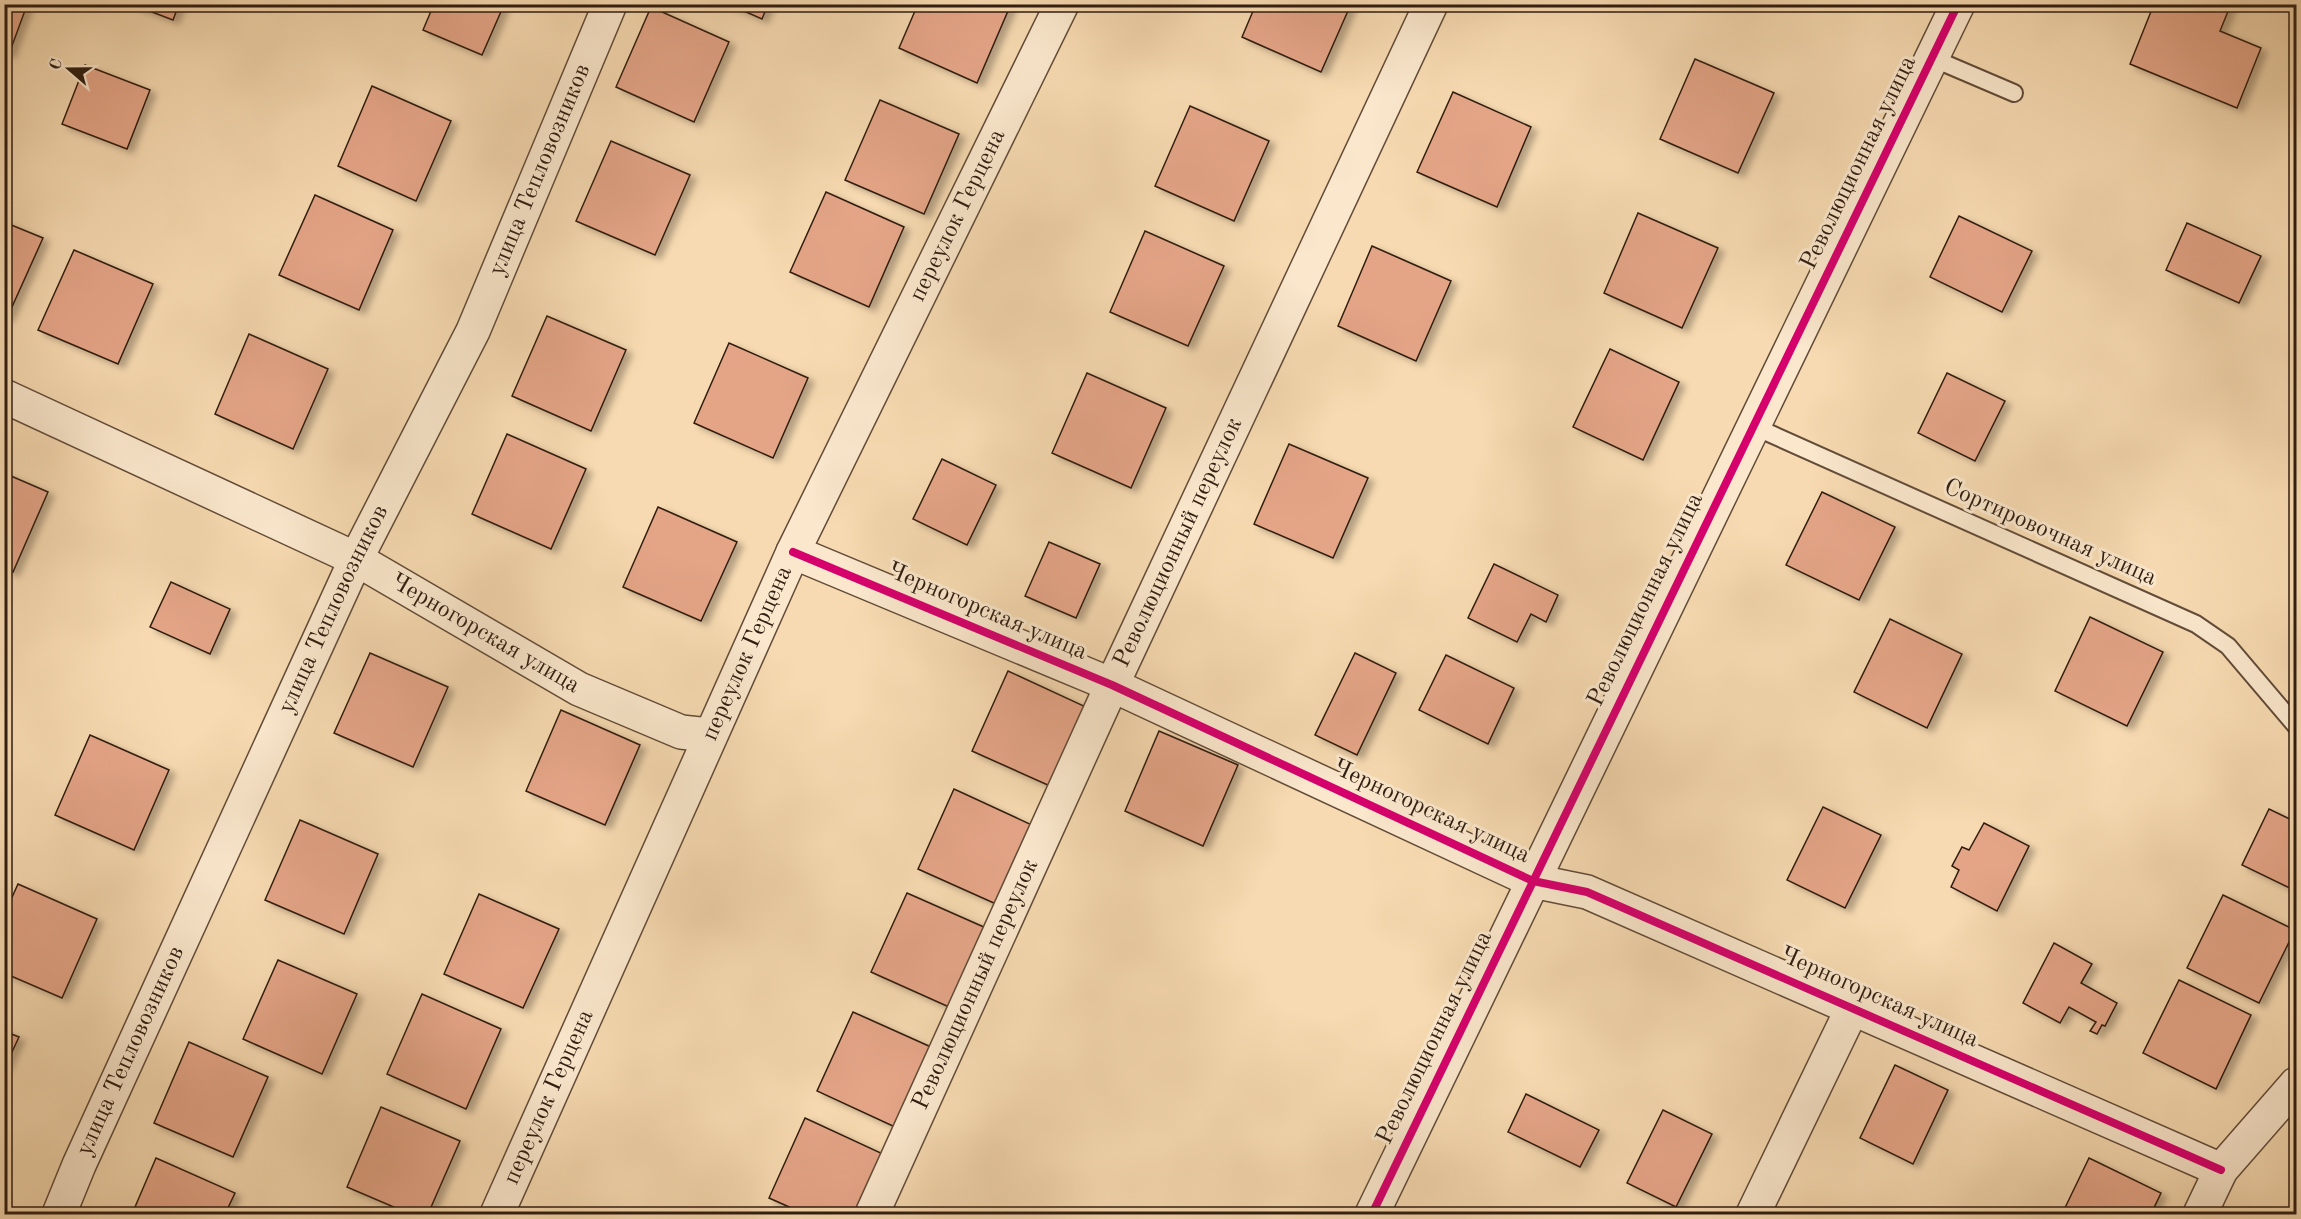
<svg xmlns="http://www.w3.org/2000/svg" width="2301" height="1219" font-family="'Old Standard TT',serif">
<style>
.building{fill:#e4a587;stroke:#301d11;stroke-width:1.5;filter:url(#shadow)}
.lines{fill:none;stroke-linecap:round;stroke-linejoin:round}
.service-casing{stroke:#624c39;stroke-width:20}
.minor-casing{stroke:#624c39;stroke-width:36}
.service{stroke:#fae7cc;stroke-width:16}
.minor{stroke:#fae7cc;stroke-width:33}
.cycleway-casing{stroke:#fae7cc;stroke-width:11}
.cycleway{stroke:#d6006c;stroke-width:8}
.labels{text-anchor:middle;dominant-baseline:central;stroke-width:6;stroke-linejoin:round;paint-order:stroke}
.street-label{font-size:24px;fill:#301d11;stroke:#fae7cc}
</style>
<defs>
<filter id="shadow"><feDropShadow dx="6" dy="4" stdDeviation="3" flood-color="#0004"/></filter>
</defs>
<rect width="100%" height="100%" fill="#f7dab1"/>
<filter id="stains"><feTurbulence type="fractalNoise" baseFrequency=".00333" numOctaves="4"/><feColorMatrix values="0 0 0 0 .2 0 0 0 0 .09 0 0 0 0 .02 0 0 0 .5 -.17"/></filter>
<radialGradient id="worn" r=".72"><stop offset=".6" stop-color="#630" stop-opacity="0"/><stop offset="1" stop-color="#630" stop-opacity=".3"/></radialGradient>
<g class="building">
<polygon points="4,4 27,5 9,54 4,53"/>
<polygon points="131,4 179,4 173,20"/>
<polygon points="434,4 496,4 503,7 482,55 423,30"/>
<polygon points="728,4 768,4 762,19"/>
<polygon points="918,4 1011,4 977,83 899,48"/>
<polygon points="1256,4 1351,4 1321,72 1242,37"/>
<polygon points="2154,4 2231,4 2220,31 2261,48 2237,108 2130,64"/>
<polygon points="651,7 729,42 694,122 616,87"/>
<polygon points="1695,59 1774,93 1738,173 1660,139"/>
<polygon points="85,65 150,90 127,149 62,124"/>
<polygon points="372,86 451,121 416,201 338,166"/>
<polygon points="1453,92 1531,127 1497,207 1417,172"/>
<polygon points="880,100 959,134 924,214 845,180"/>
<polygon points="1190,106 1269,141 1234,221 1155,186"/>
<polygon points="611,141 690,175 655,255 576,221"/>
<polygon points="826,192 904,227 869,307 790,272"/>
<polygon points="315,195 393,230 359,310 279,275"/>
<polygon points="1638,213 1718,248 1682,328 1604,293"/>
<polygon points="1959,216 2032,251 2002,312 1930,277"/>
<polygon points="4,222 43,238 7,318 4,317"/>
<polygon points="2187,223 2261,256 2239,303 2166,270"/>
<polygon points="1145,231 1224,266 1188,346 1110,312"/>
<polygon points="1372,246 1451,281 1416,361 1338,326"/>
<polygon points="74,250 153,284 118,364 38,330"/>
<polygon points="547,316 626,350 591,431 512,396"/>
<polygon points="249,334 328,369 293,449 215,414"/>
<polygon points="729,343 808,378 773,458 694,423"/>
<polygon points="1610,349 1679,382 1643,460 1573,427"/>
<polygon points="1087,373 1166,408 1131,488 1052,453"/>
<polygon points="1947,373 2005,401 1975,461 1918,433"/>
<polygon points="507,434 586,469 551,549 472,514"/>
<polygon points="1289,444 1368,478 1333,558 1254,524"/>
<polygon points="942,459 996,485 967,545 913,519"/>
<polygon points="4,473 48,492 13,572 4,569"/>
<polygon points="1822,492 1895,527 1859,600 1786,565"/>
<polygon points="658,507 737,542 701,621 623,587"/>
<polygon points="1049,542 1100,564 1076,618 1025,596"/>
<polygon points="1494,564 1558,595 1546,622 1531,614 1517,642 1468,618"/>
<polygon points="171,582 230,609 210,654 150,627"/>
<polygon points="2090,617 2163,652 2127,726 2055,691"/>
<polygon points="1890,619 1962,654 1927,728 1854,692"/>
<polygon points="370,653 448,687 413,767 334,733"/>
<polygon points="1355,653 1396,673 1357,755 1315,735"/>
<polygon points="1446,655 1514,688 1488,744 1419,710"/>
<polygon points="1008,671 1086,707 1050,786 972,751"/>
<polygon points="561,710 640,745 605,825 526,791"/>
<polygon points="1159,731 1238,765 1203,846 1125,811"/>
<polygon points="90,735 169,770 134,850 55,815"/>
<polygon points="954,789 1032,825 996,904 918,869"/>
<polygon points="1823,807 1881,835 1845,908 1787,880"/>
<polygon points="2269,809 2296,822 2296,891 2242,865"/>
<polygon points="300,820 378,854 344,934 265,900"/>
<polygon points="1984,823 2029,846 1997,911 1951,887 1959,870 1952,866 1962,847 1969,850"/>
<polygon points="18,884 97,919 62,998 4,973 4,915"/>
<polygon points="907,893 986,928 949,1007 871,972"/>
<polygon points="479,894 559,929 523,1008 444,974"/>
<polygon points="2223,895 2295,930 2259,1003 2187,968"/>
<polygon points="2054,943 2092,964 2081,983 2117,1003 2105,1026 2102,1025 2097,1034 2090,1031 2096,1022 2069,1007 2060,1023 2023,1003"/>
<polygon points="278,960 357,994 322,1074 243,1039"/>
<polygon points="2179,980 2251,1015 2216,1089 2143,1053"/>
<polygon points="422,994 501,1029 466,1109 387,1074"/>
<polygon points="853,1012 931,1047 895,1127 817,1091"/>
<polygon points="4,1031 19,1037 4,1069"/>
<polygon points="189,1042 268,1077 233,1157 154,1123"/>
<polygon points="1895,1065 1948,1090 1913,1164 1860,1138"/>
<polygon points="1526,1094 1599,1130 1580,1167 1508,1132"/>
<polygon points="381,1107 460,1141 428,1214 410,1214 347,1187"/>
<polygon points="1663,1110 1712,1134 1676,1207 1627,1183"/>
<polygon points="805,1118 883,1154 856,1214 805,1214 769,1198"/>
<polygon points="156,1158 235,1193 225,1214 132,1214"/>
<polygon points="2089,1158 2161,1193 2151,1214 2062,1214"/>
</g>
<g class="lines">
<defs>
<g id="service">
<polyline points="1932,58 2014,93"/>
<polyline points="1753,426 2196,624 2228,646 2296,726"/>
</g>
<g id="minor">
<path id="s1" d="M4,396L356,559L579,689L681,732L709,735"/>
<polyline points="793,552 1112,685 1533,881 1587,892 2221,1170"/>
<path id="s2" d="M59,1214L79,1165L356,559L473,331L610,4"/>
<path id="s3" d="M497,1214L793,552L1062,4"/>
<path id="s4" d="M872,1214L1112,685L1431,4"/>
<polyline points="1372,1214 1958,4"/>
<polyline points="1753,1214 1853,1007"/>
<polyline points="2200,1214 2221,1170 2296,1084"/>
</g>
</defs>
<use href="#service" class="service-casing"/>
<use href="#minor" class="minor-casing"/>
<use href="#service" class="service"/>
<use href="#minor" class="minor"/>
<defs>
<g id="cycleway">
<polyline points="793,552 1112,685 1533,881 1587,892 2221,1170"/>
<polyline points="1372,1214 1958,4"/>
</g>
</defs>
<use href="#cycleway" class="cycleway-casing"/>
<use href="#cycleway" class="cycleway"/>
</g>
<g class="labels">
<g class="street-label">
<text transform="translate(1859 163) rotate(-64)">Революционная улица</text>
<text stroke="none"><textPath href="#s2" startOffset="1150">улица Тепловозников</textPath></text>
<text stroke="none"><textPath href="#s3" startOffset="1100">переулок Герцена</textPath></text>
<text transform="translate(2050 533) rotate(24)">Сортировочная улица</text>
<text stroke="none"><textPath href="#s4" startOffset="738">Революционный переулок</textPath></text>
<text transform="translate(1646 600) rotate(-64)">Революционная улица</text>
<text stroke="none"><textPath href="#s2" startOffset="664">улица Тепловозников</textPath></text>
<text transform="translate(987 612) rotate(23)">Черногорская улица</text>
<text stroke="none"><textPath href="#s1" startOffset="537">Черногорская улица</textPath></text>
<text stroke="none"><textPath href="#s3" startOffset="614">переулок Герцена</textPath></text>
<text transform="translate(1431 812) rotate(25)">Черногорская улица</text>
<text stroke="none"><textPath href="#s4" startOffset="252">Революционный переулок</textPath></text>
<text transform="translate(1879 998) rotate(24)">Черногорская улица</text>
<text transform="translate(1435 1038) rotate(-64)">Революционная улица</text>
<text stroke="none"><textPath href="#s2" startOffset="178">улица Тепловозников</textPath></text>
<text stroke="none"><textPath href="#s3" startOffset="128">переулок Герцена</textPath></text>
</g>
</g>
<rect width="2301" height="1219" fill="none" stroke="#f7dab1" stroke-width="24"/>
<rect x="6" y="6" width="2289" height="1207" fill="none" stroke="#301d11" stroke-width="3"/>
<rect x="12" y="12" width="2277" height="1195" fill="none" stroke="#301d11" stroke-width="1.5"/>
<g transform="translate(69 69) rotate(290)" stroke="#fae7cc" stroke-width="4.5" paint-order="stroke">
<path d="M0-4.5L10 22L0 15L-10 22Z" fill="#301d11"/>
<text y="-9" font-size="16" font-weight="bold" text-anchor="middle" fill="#301d11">С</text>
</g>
<rect width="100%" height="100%" filter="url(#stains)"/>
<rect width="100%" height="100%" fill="url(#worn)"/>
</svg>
